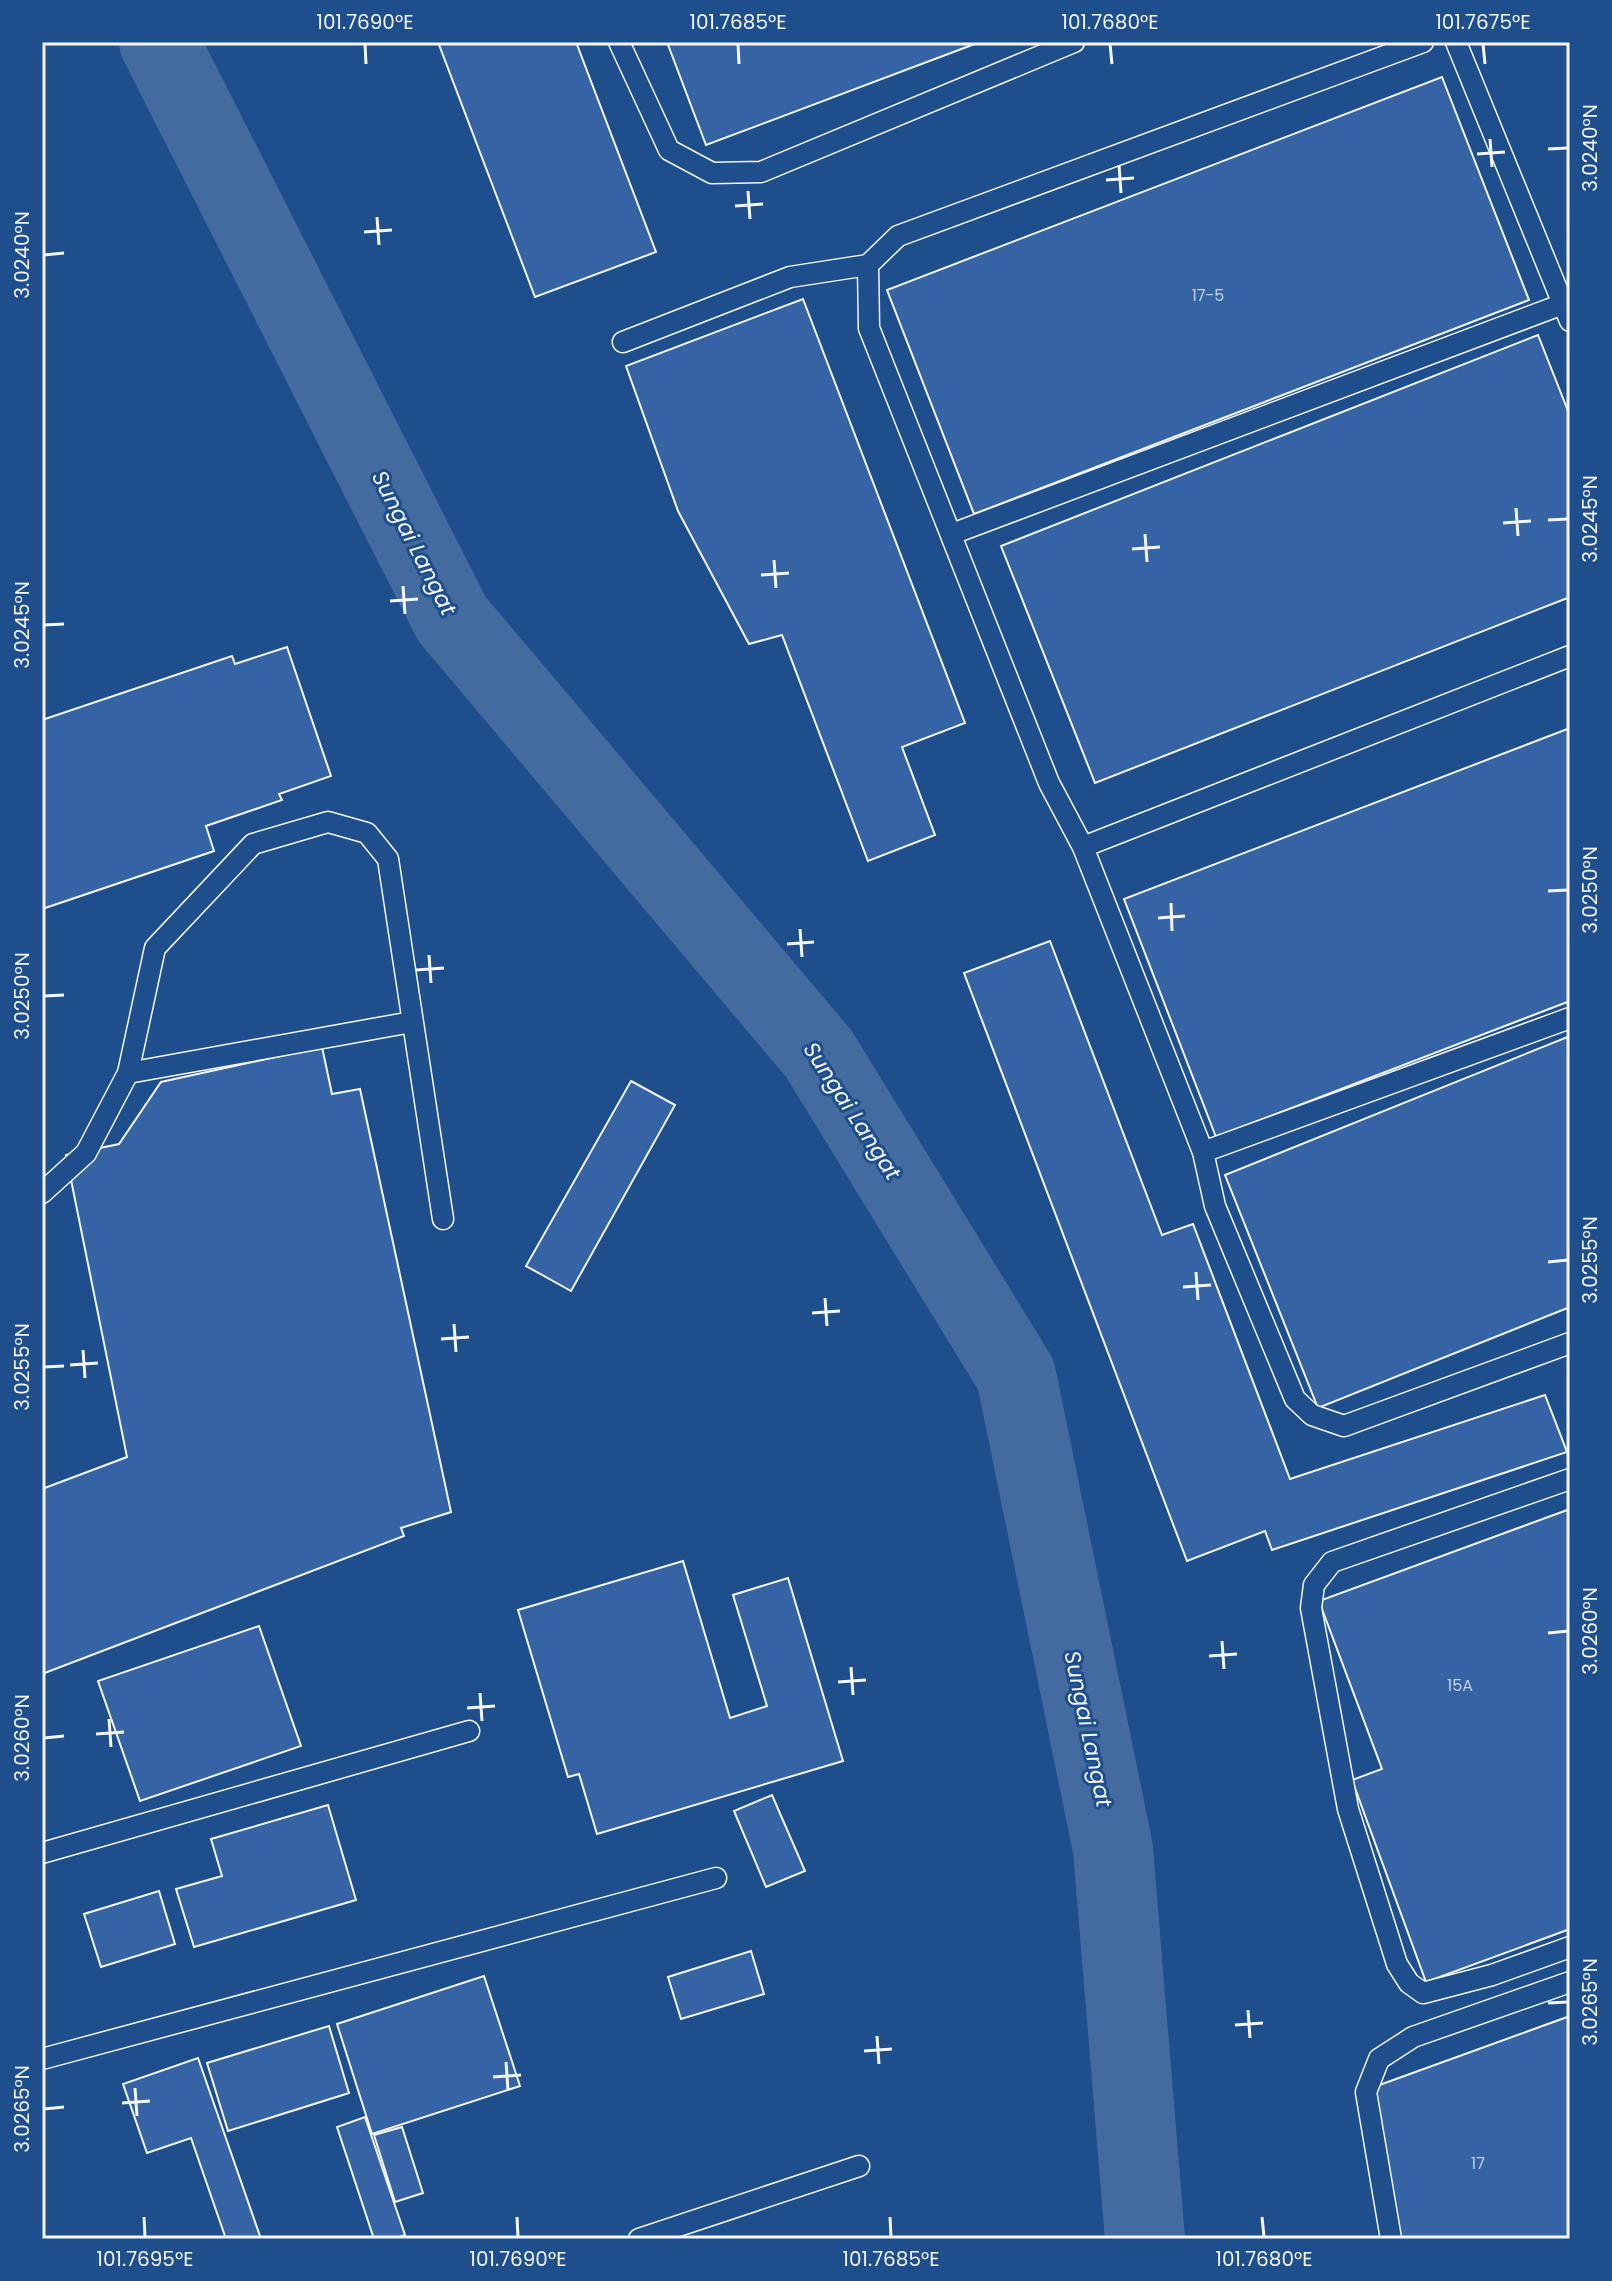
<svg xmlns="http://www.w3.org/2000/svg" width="1612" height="2281" font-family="Poppins,sans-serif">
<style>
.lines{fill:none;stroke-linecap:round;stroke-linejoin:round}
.river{stroke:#446ba0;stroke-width:80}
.building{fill:#3563a3;stroke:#f2f6ff;stroke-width:2}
.service-casing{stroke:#f2f6ff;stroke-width:23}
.service{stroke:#1f4e8c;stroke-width:20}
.ticks{fill:none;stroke:#f2f6ff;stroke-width:3}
.labels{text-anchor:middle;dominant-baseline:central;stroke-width:6;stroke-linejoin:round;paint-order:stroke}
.number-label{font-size:16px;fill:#c3d1e8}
.water-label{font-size:22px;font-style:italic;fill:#f2f6ff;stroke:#1f4e8c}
.neatline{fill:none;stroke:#f2f6ff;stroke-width:3}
.ticks-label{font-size:20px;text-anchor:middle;fill:#f2f6ff}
</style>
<rect width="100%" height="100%" fill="#1f4e8c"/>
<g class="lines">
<polyline class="river" points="159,42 452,619 819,1054 1016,1375 1113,1849 1145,2239"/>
</g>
<g class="building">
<polygon points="438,42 576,42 656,252 535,297"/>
<polygon points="667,42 980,42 706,145"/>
<polygon points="1442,77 1529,300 974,514 887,290"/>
<polygon points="803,299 965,723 902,747 935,835 868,861 782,635 749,644 678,511 626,366"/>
<polygon points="1538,335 1570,416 1570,597 1095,783 1001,546"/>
<polygon points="287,647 331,776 279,794 282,800 206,826 214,851 42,909 42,720 232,656 235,664"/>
<polygon points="1570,728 1570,1001 1216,1137 1124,899"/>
<polygon points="1050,941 1162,1235 1193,1224 1290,1479 1545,1395 1567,1452 1272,1550 1265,1531 1187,1561 964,973"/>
<polygon points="1570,1036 1570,1307 1318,1408 1225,1175"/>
<polygon points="322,1047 332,1094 360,1089 451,1512 401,1528 404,1536 42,1674 42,1489 127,1457 66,1155 119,1144 161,1082"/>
<polygon points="631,1081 675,1105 571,1291 526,1266"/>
<polygon points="1570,1509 1570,1929 1426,1982 1352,1780 1382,1769 1319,1601"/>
<polygon points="683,1561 730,1718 767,1706 733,1595 788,1578 843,1761 597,1834 579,1774 568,1777 518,1610"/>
<polygon points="259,1626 301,1746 140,1801 98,1681"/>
<polygon points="772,1795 805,1871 766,1887 734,1811"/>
<polygon points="328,1805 356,1900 194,1947 176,1889 222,1876 211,1839"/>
<polygon points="159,1891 175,1944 101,1967 84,1914"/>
<polygon points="751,1951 764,1994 681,2019 668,1977"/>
<polygon points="484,1976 520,2086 372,2134 337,2024"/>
<polygon points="1570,2016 1570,2239 1398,2239 1374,2087"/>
<polygon points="329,2026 349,2093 228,2131 207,2063"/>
<polygon points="198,2058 261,2239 226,2239 191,2138 147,2153 123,2084"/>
<polygon points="365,2117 405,2235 394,2239 374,2239 337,2127"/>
<polygon points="402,2127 423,2193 395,2202 374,2135"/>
</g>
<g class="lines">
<defs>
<g id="service">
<polyline points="619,42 669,150 712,173 761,172 1074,42"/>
<polyline points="1456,42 1570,321"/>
<polyline points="868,265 869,328 1049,783 1083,847 1203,1152 1215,1206 1295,1399 1312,1415 1344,1426 1570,1343"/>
<polyline points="623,342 790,277 868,265 898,236 1423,42"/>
<polyline points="952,534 1563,304"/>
<polyline points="1083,847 1570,656"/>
<polyline points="128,1073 412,1022"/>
<polyline points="1203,1152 1570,1018"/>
<polyline points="42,1193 86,1153 128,1073 155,948 253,844 328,822 367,833 388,859 443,1219"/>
<polyline points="1570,1479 1332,1562 1314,1585 1311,1608 1348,1809 1397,1964 1409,1983 1423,1993 1492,1975 1570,1947"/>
<polyline points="42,1853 469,1731"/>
<polyline points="42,2059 716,1878"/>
<polyline points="639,2239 859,2166"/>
<polyline points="1391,2239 1366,2092 1379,2059 1413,2037 1570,1982"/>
</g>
</defs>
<use href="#service" class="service-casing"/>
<use href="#service" class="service"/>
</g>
<path class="ticks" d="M365,44L366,64M738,44L739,64M1110,44L1112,64M1483,44L1485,64M1490,139L1492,167M1548,149L1568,148M1477,154L1505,152M1119,165L1121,193M1106,180L1134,178M748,191L750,219M735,206L763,204M377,217L379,245M364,232L392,230M44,255L64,253M1516,508L1518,536M1548,520L1568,519M1503,523L1531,521M1145,534L1147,562M1132,549L1160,547M774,560L776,588M761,575L789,573M403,586L405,614M390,601L418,599M44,625L64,624M1548,891L1568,890M1171,903L1172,931M1158,918L1185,916M800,929L802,957M787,944L814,942M429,955L431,983M416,970L444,968M44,996L64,995M1548,1262L1568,1260M1196,1272L1198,1300M1183,1287L1211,1285M825,1298L827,1326M812,1313L840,1311M454,1324L456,1352M441,1339L469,1337M83,1350L85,1378M70,1365L98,1363M44,1367L64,1366M1548,1633L1568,1631M1222,1641L1224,1669M1209,1656L1237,1654M851,1667L853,1695M838,1682L866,1680M480,1693L482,1721M467,1708L495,1706M109,1719L111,1747M96,1734L124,1732M44,1738L64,1736M1548,2003L1568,2002M1248,2010L1250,2038M1235,2025L1263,2023M877,2036L879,2064M864,2051L892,2049M506,2062L508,2090M493,2077L521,2075M135,2088L137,2116M122,2103L150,2101M44,2109L64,2107M144,2217L145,2237M517,2217L518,2237M890,2217L891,2237M1262,2217L1264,2237"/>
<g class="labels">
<g class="number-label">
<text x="1208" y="295">17-5</text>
<text x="1460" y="1685">15A</text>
<text x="1478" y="2163">17</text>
</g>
<g class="water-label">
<text transform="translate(414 543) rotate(63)">Sungai Langat</text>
<text transform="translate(852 1111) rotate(57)">Sungai Langat</text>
<text transform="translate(1088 1729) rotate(78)">Sungai Langat</text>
</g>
</g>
<rect width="1612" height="2281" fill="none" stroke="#1f4e8c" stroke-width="88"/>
<rect x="44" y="44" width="1524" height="2193" class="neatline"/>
<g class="ticks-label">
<text x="365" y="29">101.7690°E</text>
<text x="738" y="29">101.7685°E</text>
<text x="1110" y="29">101.7680°E</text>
<text x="1483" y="29">101.7675°E</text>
<text transform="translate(1590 148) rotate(-90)" y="7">3.0240°N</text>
<text transform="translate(22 255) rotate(-90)" y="7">3.0240°N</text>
<text transform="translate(1590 519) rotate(-90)" y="7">3.0245°N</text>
<text transform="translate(22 625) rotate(-90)" y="7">3.0245°N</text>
<text transform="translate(1590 890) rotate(-90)" y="7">3.0250°N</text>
<text transform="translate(22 996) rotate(-90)" y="7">3.0250°N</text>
<text transform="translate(1590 1260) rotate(-90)" y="7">3.0255°N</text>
<text transform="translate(22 1367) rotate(-90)" y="7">3.0255°N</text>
<text transform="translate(1590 1631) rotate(-90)" y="7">3.0260°N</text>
<text transform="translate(22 1738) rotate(-90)" y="7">3.0260°N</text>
<text transform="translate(1590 2002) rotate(-90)" y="7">3.0265°N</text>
<text transform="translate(22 2109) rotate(-90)" y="7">3.0265°N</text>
<text x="145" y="2266">101.7695°E</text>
<text x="518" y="2266">101.7690°E</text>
<text x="891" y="2266">101.7685°E</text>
<text x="1264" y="2266">101.7680°E</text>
</g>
</svg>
